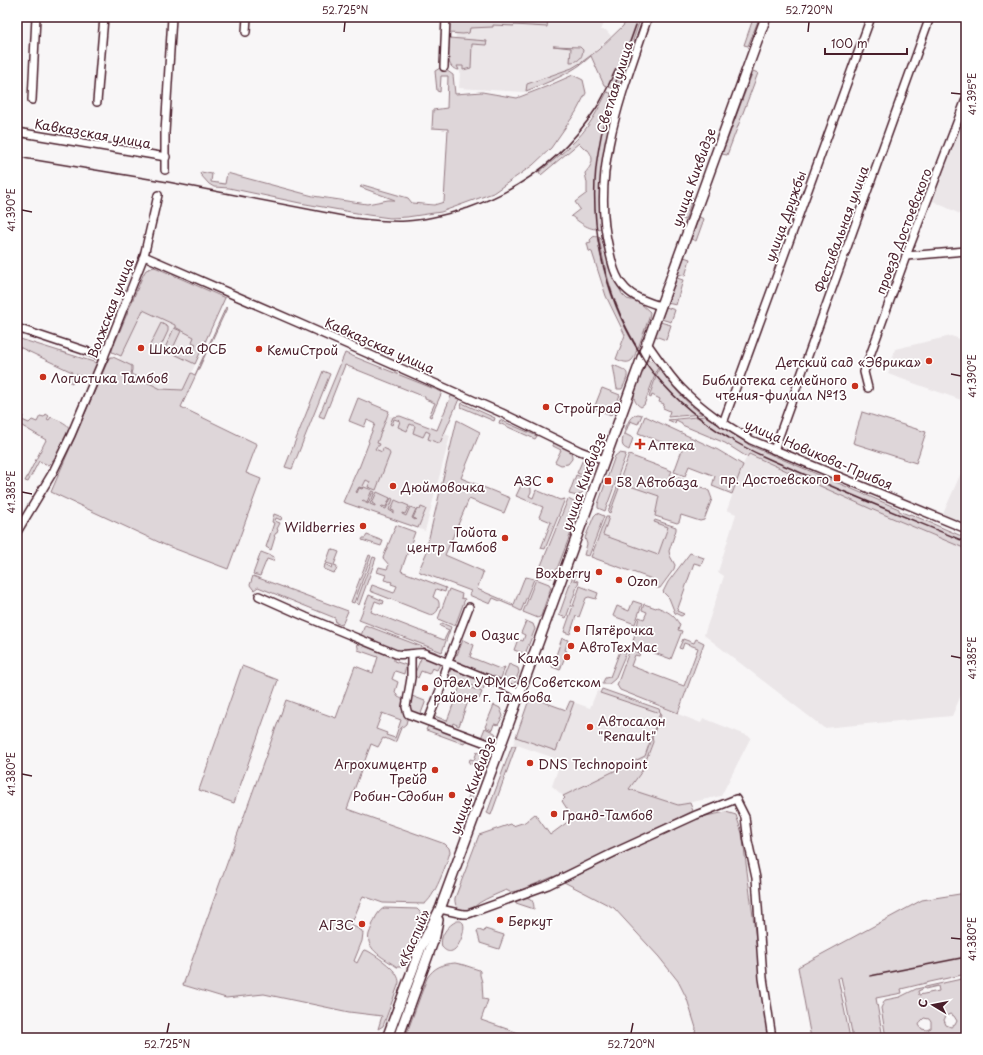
<svg xmlns="http://www.w3.org/2000/svg" width="983" height="1055" font-family="'Playpen Sans',sans-serif">
<style>
.built{fill:#ebe6e8}
.green{fill:#ded6d9;stroke:#947a82;fill-rule:evenodd}
.lines{fill:none;stroke-linecap:round;stroke-linejoin:round}
.minor-casing{stroke:#4a1f2b;stroke-width:10}
.major-casing{stroke:#4a1f2b;stroke-width:12}
.minor{stroke:#fff;stroke-width:7}
.major{stroke:#fff;stroke-width:9}
.rail{stroke:#4a1f2b;stroke-width:1.5}
.ticks{fill:none;stroke:#4a1f2b;stroke-width:1.5}
.poi-dot{fill:#c8321e;stroke:#fff;stroke-width:1.5}
.labels{text-anchor:middle;dominant-baseline:central;stroke-width:3.5;stroke-linejoin:round;paint-order:stroke}
.street-label{font-size:13px;fill:#4a1f2b;stroke:#fff}
.poi-label{font-size:13px;fill:#4a1f2b;stroke:#fff;text-anchor:start}
.neatline{fill:none;stroke:#4a1f2b;stroke-width:1.5}
.ticks-label{font-size:10px;text-anchor:middle;fill:#4a1f2b}
</style>
<rect width="100%" height="100%" fill="#f8f6f7"/>
<filter id="ink" filterUnits="userSpaceOnUse"><feTurbulence type="fractalNoise" baseFrequency=".025" numOctaves="2"/><feDisplacementMap in="SourceGraphic" scale="8" xChannelSelector="R" yChannelSelector="G"/><feConvolveMatrix kernelMatrix="1 2 1 2 8 2 1 2 1" color-interpolation-filters="sRGB"/></filter>
<g filter="url(#ink)">
<g class="built">
<polygon points="457,17 607,17 601,30 606,30 611,36 581,65 553,80 525,92 459,88 460,72 454,61"/>
<polygon points="966,112 966,213 960,214 933,201"/>
<polygon points="597,236 599,237 604,264 616,303 628,330 638,348 637,349 631,338 620,316 609,289 602,265"/>
<polygon points="143,310 207,340 183,390 141,388 112,374"/>
<polygon points="951,336 966,341 966,395 964,401 888,374 895,349"/>
<polygon points="387,415 393,417 400,416 450,436 425,531 343,502 358,468 365,471 366,470"/>
<polygon points="749,454 871,509 966,549 966,695 962,693 952,716 824,728 704,635 724,576 718,572 736,514 727,510 744,462"/>
<polygon points="964,466 966,466 966,526 943,514"/>
<polygon points="621,483 659,496 654,522 668,527 658,555 603,535"/>
<polygon points="597,691 660,713 645,756 563,796 552,786 560,763 560,760 517,745 513,745 530,697 566,710 570,701 590,708"/>
<polygon points="660,707 701,723 703,718 751,737 721,796 678,805 629,789 642,771 653,743 652,737 661,715 659,709"/>
</g>
<g class="green">
<polygon points="450,17 548,17 547,27 514,25 514,26 493,25 493,27 470,28 469,33 463,34 449,33"/>
<path d="M629,17H641L616,90L604,85L591,56C573,73 549,82 526,91L527,84L572,68L582,62L598,50L623,26Z"/>
<polygon points="753,19 758,21 748,46 744,45"/>
<path d="M449,38L487,41L486,45L472,44L471,68L463,70V66H457L459,70C444,69 449,48 449,38Z"/>
<path d="M553,46L580,47L583,50C582,58 579,62 570,62L571,48Z"/>
<polygon points="440,68 446,70 453,75 455,94 482,92 517,98 548,86 573,75 583,80 586,93 576,112 551,148 533,165 493,193 441,212 407,217 390,218 368,215 300,203 229,188 214,187 209,184 200,174 201,172 212,174 211,182 225,184 227,173 313,196 367,204 388,200 395,200 360,187 363,185 408,198 412,203 434,205 444,202 448,129 432,128 433,110 447,108 448,76 441,76 440,92 437,91 435,71"/>
<polygon points="753,71 758,73 727,155 722,154"/>
<path d="M607,92L616,95C611,117 605,140 602,163C600,184 600,206 602,228C590,232 580,222 571,216L580,209L575,202L587,193V183L585,173C592,165 595,159 588,150L585,149L579,143L541,175L539,172C556,158 574,145 587,127C595,116 601,104 607,92Z"/>
<polygon points="688,196 693,198 685,220 680,218"/>
<polygon points="699,217 704,219 696,241 691,239"/>
<path d="M596,236H597C603,276 616,315 637,349C633,363 629,365 616,359L625,335L606,296L592,252L589,251L587,243L591,242L590,240L593,237Z"/>
<path d="M599,237L602,240L611,271L622,294L627,299L639,302L650,312L649,318L638,348C616,312 606,278 599,237Z"/>
<polygon points="684,257 690,259 685,276 678,274"/>
<polygon points="154,267 157,268 225,298 195,364 168,351 165,348 174,328 181,331 174,346 191,354 196,344 192,342 194,337 175,327 175,325 143,310 121,356 112,352 112,350 143,275 146,270"/>
<polygon points="677,278 683,280 676,305 667,303"/>
<polygon points="226,307 227,308 181,407 257,444 246,473 261,479 228,569 165,545 51,492 109,358 111,357 113,357 132,366 132,370 131,374 161,389 183,390 191,373 195,375"/>
<polygon points="666,307 675,310 671,322 661,319"/>
<polygon points="660,322 671,325 666,340 655,336"/>
<path d="M161,323L168,327V331L159,350C155,354 152,351 148,349Z"/>
<polygon points="17,338 97,363 99,365 93,381 90,379 87,380 76,374 72,383 68,381 72,372 17,346"/>
<polygon points="345,353 442,392 431,417 429,416 435,403 425,399 425,397 345,365 324,418 319,416"/>
<path d="M649,360L654,362L658,367L644,405L641,407C637,405 634,401 634,396C634,389 642,372 645,364L647,361Z"/>
<path d="M613,365C630,372 630,372 622,389H617Z"/>
<path d="M659,368C671,385 684,401 702,414L668,417L670,411L663,408L664,404L659,402L660,399L652,395L651,398L649,397Z"/>
<polygon points="323,371 330,374 292,469 285,467"/>
<polygon points="602,388 620,395 611,415 594,408"/>
<polygon points="451,396 459,399 440,443 438,443 428,439 430,433 426,431 423,437 413,433 415,426 410,424 407,431 398,427 400,421 394,419 392,425 390,424 393,417 400,416 437,430"/>
<polygon points="358,398 389,411 377,443 380,444 379,446 377,446 375,449 382,452 383,448 388,450 390,454 376,490 368,487 370,482 366,480 362,488 359,487 356,492 357,493 359,488 362,489 364,487 372,490 367,502 363,500 362,501 368,504 373,491 375,492 370,504 375,506 375,505 372,503 377,492 390,498 386,507 382,506 381,507 386,509 391,498 393,499 389,510 394,513 394,511 391,510 395,500 409,506 405,514 402,513 402,514 406,516 410,507 416,509 412,518 415,520 416,519 413,518 417,509 420,510 421,507 426,509 418,528 343,502 358,468 359,468 369,442 368,441 375,424 367,420 364,427 349,421"/>
<polygon points="462,403 495,418 494,421 461,407"/>
<polygon points="862,412 926,432 916,463 853,443"/>
<path d="M17,413L23,416L22,420L29,423L32,420L37,422L40,416L44,417L46,414L49,416L47,419L49,420L51,417C57,420 66,422 69,428C67,439 57,458 48,465L39,461L28,482L25,481L46,440L17,423Z"/>
<path d="M638,414L642,415L638,424L630,421L625,434L633,438L629,450C627,449 624,448 623,446C620,442 627,423 630,419C632,416 635,415 638,414Z"/>
<polygon points="645,416 718,450 743,465 732,494 712,486 715,476 689,466 685,476 674,472 682,450 638,433"/>
<polygon points="705,416 751,446 899,509 899,511 909,515 910,514 966,538 966,549 871,509 749,454 747,457 725,443 682,425 682,423 676,420 675,423 668,420"/>
<polygon points="457,420 480,432 461,478 510,498 504,513 469,499 445,555 482,571 483,573 477,589 513,604 512,606 493,598 490,604 469,595 471,591 420,572 419,570 429,547 427,546"/>
<polygon points="500,420 537,436 535,439 499,423"/>
<path d="M555,442C563,446 573,448 572,459L568,464L561,465L555,462L561,450L553,446V444Z"/>
<polygon points="619,453 626,454 605,511 598,508 598,504 615,456"/>
<polygon points="629,455 672,471 670,475 698,485 709,491 712,499 704,520 700,521 681,515 679,522 677,523 655,516 659,496 621,483 610,513 608,512"/>
<path d="M584,457C595,461 592,469 588,477L577,473Z"/>
<polygon points="576,475 587,479 582,493 577,496 569,494"/>
<polygon points="524,479 527,480 526,485 531,488 531,492 529,496 533,498 536,490 560,500 565,499 545,549 541,548 551,522 539,517 543,507 516,496"/>
<polygon points="568,499 576,503 581,507 555,574 554,576 551,578 538,573"/>
<polygon points="597,513 604,516 589,556 584,555 587,544 585,538 594,516"/>
<polygon points="274,514 282,517 281,520 276,518 275,521 280,523 277,529 278,530 277,533 276,533 274,536 275,537 271,550 266,547 274,523 272,522"/>
<polygon points="606,517 609,517 603,535 658,555 668,527 654,522 655,520 676,527 676,530 669,551 670,556 675,565 674,569 660,588 656,588 652,579 591,557"/>
<path d="M396,525L415,532L401,571L446,588L445,592L436,589L433,597L438,600C441,605 438,614 431,615L370,591L372,585L394,593L397,586L391,584L392,582L384,580L386,575L377,572L379,567L387,569L389,565L383,558Z"/>
<polygon points="367,535 383,541 381,546 362,540 363,538 365,538"/>
<path d="M331,549L339,552L334,565L337,566C337,569 336,572 334,573L324,569L325,564L332,568L333,565L326,563Z"/>
<polygon points="261,552 274,557 273,561 267,559 260,576 253,574"/>
<polygon points="690,553 704,558 701,565 694,563 677,611 684,614 683,615 681,616 675,613 669,598 663,592 668,582"/>
<polygon points="369,555 371,556 354,603 351,602"/>
<polygon points="373,557 376,558 359,605 356,603"/>
<polygon points="575,570 577,571 574,580 579,581 566,618 559,615"/>
<polygon points="253,576 348,611 342,625 336,623 335,618 258,587 254,590 253,589 250,585"/>
<polygon points="526,577 534,579 521,611 513,607 524,579"/>
<polygon points="536,579 549,584 551,587 541,616 538,618 523,612"/>
<polygon points="580,586 598,593 596,599 589,597 586,598 579,617 576,616 570,634 564,632"/>
<polygon points="449,589 462,594 461,598 465,599 455,626 438,619"/>
<polygon points="369,595 384,601 383,604 375,601 371,612 444,640 449,630 440,626 442,623 451,627 442,652 359,620"/>
<polygon points="633,601 642,604 635,624 613,616 617,606 629,611"/>
<path d="M644,604L656,608L657,607C669,612 673,614 680,625L678,630L682,631L671,659L632,645L636,631L639,617L644,619L647,612L642,610Z"/>
<polygon points="526,621 533,624 535,629 525,654 514,650 518,639 523,641 525,635 521,633"/>
<polygon points="365,625 441,654 440,657 399,653 360,638"/>
<polygon points="562,638 568,640 565,650 567,651 560,670 552,667"/>
<polygon points="683,639 694,643 696,639 704,643 678,713 620,690 617,685 629,652 633,650 640,653 639,656 635,655 631,666 684,686 698,648 684,643 682,649 679,648"/>
<polygon points="463,640 474,645 470,657 500,669 505,667 500,681 453,662 455,654 457,655"/>
<path d="M359,644L394,658V661L406,665L404,674L395,671L392,679L398,682L395,692L398,697C408,701 404,706 402,714L408,716L406,724L401,728L396,741L394,742L385,738V739L383,738L378,747L371,744L347,809L445,844L449,848L450,852C447,863 434,899 424,904L383,903L363,896L351,925L361,930L363,933L362,941L354,961L357,963L363,951L364,950L368,951C378,957 400,971 399,983L383,1026L378,1029L382,1016L349,1012L264,994L226,998L183,985L286,700L336,718L355,666L373,673L378,657L358,650V647L357,645ZM382,713L401,720L395,738L386,735L387,733L376,729Z"/>
<polygon points="620,651 626,653 615,679 609,684 602,684 605,678 610,677"/>
<polygon points="422,656 423,656 441,662 437,670 432,668 429,674 421,671 418,678 414,675"/>
<polygon points="509,664 518,668 519,672 514,685 512,686 502,682"/>
<polygon points="242,666 278,680 234,803 199,790"/>
<polygon points="452,667 486,680 483,690 448,676"/>
<polygon points="461,684 482,692 479,699 470,696 459,726 453,723 452,726 434,719 435,716 447,721"/>
<path d="M602,689L659,709L661,715L652,737L653,742L642,771L629,789L678,805L690,803L693,811L565,872L518,891L510,892L506,890C497,894 487,898 479,903C476,905 473,909 469,910C460,913 454,907 455,898L479,835L511,824L513,826L525,822L535,814L550,835L573,818L562,801L565,798L563,796L645,756L660,713L600,693Z"/>
<polygon points="412,696 425,701 425,703 420,716 408,712 408,706"/>
<polygon points="530,697 566,710 570,701 574,702 556,751 516,737"/>
<polygon points="494,705 500,708 503,716 498,725 494,724 492,730 485,727"/>
<polygon points="429,724 467,738 464,744 426,730"/>
<polygon points="485,728 495,733 496,735 493,740 489,740 481,738"/>
<polygon points="512,746 516,746 491,815 487,813"/>
<polygon points="477,752 487,756 483,768 469,763 470,759 474,760"/>
<polygon points="476,777 479,778 467,812 465,812 463,811"/>
<polygon points="726,812 736,815 742,833 769,1038 694,1038 696,1028 687,999 678,981 659,957 614,908 564,882 696,818"/>
<polygon points="966,893 966,974 930,982 901,989 902,993 876,998 883,1038 853,1038 841,977 838,978 850,1038 811,1038 798,967 922,900"/>
<path d="M525,897C532,898 534,902 534,909L516,903L517,899Z"/>
<path d="M384,908L417,909L420,912L423,919L406,963L402,967H397C386,959 365,950 369,934C373,925 375,913 384,908Z"/>
<path d="M457,921C459,921 461,920 463,923C467,928 456,964 442,947C439,936 448,925 457,921Z"/>
<polygon points="485,929 504,935 499,949 480,943 480,942 477,931 479,930 484,932"/>
<path d="M455,963L464,965L479,970L480,971V975L482,982L483,999L488,1000L481,1020L533,1038H405L427,978C434,967 443,964 455,963Z"/>
<path d="M966,978V1038H886L881,1008L885,1000L900,997L916,989ZM938,986L939,991L919,995L918,991L923,989V988L924,987L925,989ZM950,1014L954,1016L957,1021L955,1025L951,1027L946,1025L944,1020L946,1016ZM924,1018L929,1019L931,1022V1028L927,1030L922,1029L919,1025L921,1021Z"/>
</g>
<g class="lines">
<defs>
<g id="minor">
<path d="M648,17C623,91 590,170 609,249C612,263 615,278 625,288C634,298 648,302 660,306"/>
<polyline points="246,32 247,17"/>
<polyline points="444,67 446,17"/>
<polyline points="32,100 36,17"/>
<polyline points="97,102 104,17"/>
<polyline points="17,132 166,157"/>
<polyline points="165,170 165,133 172,17"/>
<polyline points="144,256 303,325 502,413 580,451 604,460"/>
<polyline points="906,256 966,251"/>
<polyline points="17,328 104,357"/>
<path d="M646,342C658,358 668,375 682,389C702,410 726,425 751,440L966,529"/>
<polyline points="868,388 864,372 906,256 966,99"/>
<polyline points="723,423 871,17"/>
<polyline points="774,450 930,17"/>
<polyline points="17,532 53,472 71,435 104,357 144,256 158,195"/>
<path d="M259,596L306,617L396,654C405,656 415,652 424,653L500,684L520,693"/>
<polyline points="411,654 411,678 406,707 408,714 499,748"/>
<polyline points="428,721 445,677 444,672 469,607"/>
<polyline points="440,909 463,914 468,914 548,885 613,853 696,815 736,799 745,817 748,841 756,878 763,978 772,1038"/>
</g>
<g id="major">
<polyline points="387,1038 421,947 440,909 506,731 766,17"/>
<polyline points="398,1038 435,936 438,920"/>
</g>
</defs>
<use href="#minor" class="minor-casing"/>
<use href="#major" class="major-casing"/>
<use href="#minor" class="minor"/>
<use href="#major" class="major"/>
<g class="rail">
<path d="M636,25C622,65 606,105 599,147C586,217 603,293 640,353C645,362 650,370 657,377C677,401 702,422 729,438C753,454 782,464 808,476C860,499 913,520 966,542"/>
<path d="M17,157L168,182L354,218C371,220 389,222 406,221C427,220 448,214 468,208C523,189 566,155 597,107C605,95 610,81 616,69"/>
<polyline points="870,976 966,957"/>
</g>
</g>
</g>
<path class="ticks" d="M344,32L345,22M808,32L809,22M951,93L961,94M22,210L32,212M951,374L961,376M22,492L32,494M951,656L961,658M22,774L32,776M951,938L961,939M167,1033L169,1023M631,1033L633,1023"/>
<g class="poi-dot">
<circle cx="141" cy="348" r="4"/>
<circle cx="259" cy="349" r="4"/>
<circle cx="929" cy="361" r="4"/>
<circle cx="43" cy="377" r="4"/>
<circle cx="855" cy="386" r="4"/>
<circle cx="546" cy="407" r="4"/>
<path d="M638 438h4v4h4v4h-4v4h-4v-4h-4v-4h4z"/>
<rect x="833" y="474" width="8" height="8" rx="2"/>
<circle cx="550" cy="480" r="4"/>
<rect x="604" y="477" width="8" height="8" rx="2"/>
<circle cx="393" cy="486" r="4"/>
<circle cx="363" cy="526" r="4"/>
<circle cx="505" cy="538" r="4"/>
<circle cx="599" cy="572" r="4"/>
<circle cx="619" cy="580" r="4"/>
<circle cx="577" cy="629" r="4"/>
<circle cx="473" cy="634" r="4"/>
<circle cx="571" cy="646" r="4"/>
<circle cx="567" cy="657" r="4"/>
<circle cx="425" cy="688" r="4"/>
<circle cx="590" cy="727" r="4"/>
<circle cx="530" cy="763" r="4"/>
<circle cx="435" cy="770" r="4"/>
<circle cx="452" cy="795" r="4"/>
<circle cx="554" cy="814" r="4"/>
<circle cx="500" cy="920" r="4"/>
<circle cx="362" cy="924" r="4"/>
</g>
<g class="labels">
<g class="street-label">
<text transform="translate(614 87) rotate(-73)">Светлая улица</text>
<text transform="translate(93 133) rotate(10)">Кавказская улица</text>
<text transform="translate(693 177) rotate(-70)">улица Киквидзе</text>
<text transform="translate(785 216) rotate(-70)">улица Дружбы</text>
<text transform="translate(841 229) rotate(-70)">Фестивальная улица</text>
<text transform="translate(903 231) rotate(-69)">проезд Достоевского</text>
<text transform="translate(110 308) rotate(-69)">Волжская улица</text>
<text transform="translate(380 345) rotate(24)">Кавказская улица</text>
<text transform="translate(819 454) rotate(23)">улица Новикова-Прибоя</text>
<text transform="translate(583 481) rotate(-70)">улица Киквидзе</text>
<text transform="translate(472 785) rotate(-69)">улица Киквидзе</text>
<text transform="translate(413 938) rotate(-66)">«Каспий»</text>
</g>
<g class="poi-label">
<text x="149" y="348">Школа ФСБ</text>
<text x="267" y="349">КемиСтрой</text>
<text x="921" y="361" text-anchor="end">Детский сад «Эврика»</text>
<text x="51" y="377">Логистика Тамбов</text>
<text x="847" y="379" text-anchor="end">Библиотека семейного<tspan x="847" dy="15">чтения-филиал №13</tspan></text>
<text x="554" y="407">Стройград</text>
<text x="648" y="444">Аптека</text>
<text x="829" y="478" text-anchor="end">пр. Достоевского</text>
<text x="542" y="480" text-anchor="end">АЗС</text>
<text x="616" y="481">58 Автобаза</text>
<text x="401" y="486">Дюймовочка</text>
<text x="355" y="526" text-anchor="end">Wildberries</text>
<text x="497" y="531" text-anchor="end">Тойота<tspan x="497" dy="15">центр Тамбов</tspan></text>
<text x="591" y="572" text-anchor="end">Boxberry</text>
<text x="627" y="580">Ozon</text>
<text x="585" y="629">Пятёрочка</text>
<text x="481" y="634">Оазис</text>
<text x="579" y="646">АвтоТехМас</text>
<text x="559" y="657" text-anchor="end">Камаз</text>
<text x="433" y="681">Отдел УФМС в Советском<tspan x="433" dy="15">районе г. Тамбова</tspan></text>
<text x="598" y="720">Автосалон<tspan x="598" dy="15">"Renault"</tspan></text>
<text x="427" y="763" text-anchor="end">Агрохимцентр<tspan x="427" dy="15">Трейд</tspan></text>
<text x="538" y="763">DNS Technopoint</text>
<text x="444" y="795" text-anchor="end">Робин-Сдобин</text>
<text x="562" y="814">Гранд-Тамбов</text>
<text x="508" y="920">Беркут</text>
<text x="354" y="924" text-anchor="end">АГЗС</text>
</g>
</g>
<rect width="983" height="1055" fill="none" stroke="#fff" stroke-width="44"/>
<g transform="translate(933 1005) rotate(280)" stroke="#ffffff" stroke-width="3" paint-order="stroke">
<path d="M0-3L7 15L0 10L-7 15Z" fill="#4a1f2b"/>
<text y="-6" font-size="11" font-weight="bold" text-anchor="middle" fill="#4a1f2b">С</text>
</g>
<path d="M825 48v6h82v-6" fill="none" stroke="#4a1f2b" stroke-width="2"/>
<text x="831" y="48" font-size="12" fill="#4a1f2b" stroke="#ffffff" stroke-width="3" paint-order="stroke">100 m</text>
<rect x="22" y="22" width="939" height="1011" class="neatline"/>
<g class="ticks-label">
<text x="345" y="14">52.725°N</text>
<text x="809" y="14">52.720°N</text>
<text transform="translate(972 94) rotate(-90)" y="4">41.395°E</text>
<text transform="translate(11 210) rotate(-90)" y="4">41.390°E</text>
<text transform="translate(972 376) rotate(-90)" y="4">41.390°E</text>
<text transform="translate(11 492) rotate(-90)" y="4">41.385°E</text>
<text transform="translate(972 658) rotate(-90)" y="4">41.385°E</text>
<text transform="translate(11 774) rotate(-90)" y="4">41.380°E</text>
<text transform="translate(972 939) rotate(-90)" y="4">41.380°E</text>
<text x="167" y="1048">52.725°N</text>
<text x="631" y="1048">52.720°N</text>
</g>
</svg>
